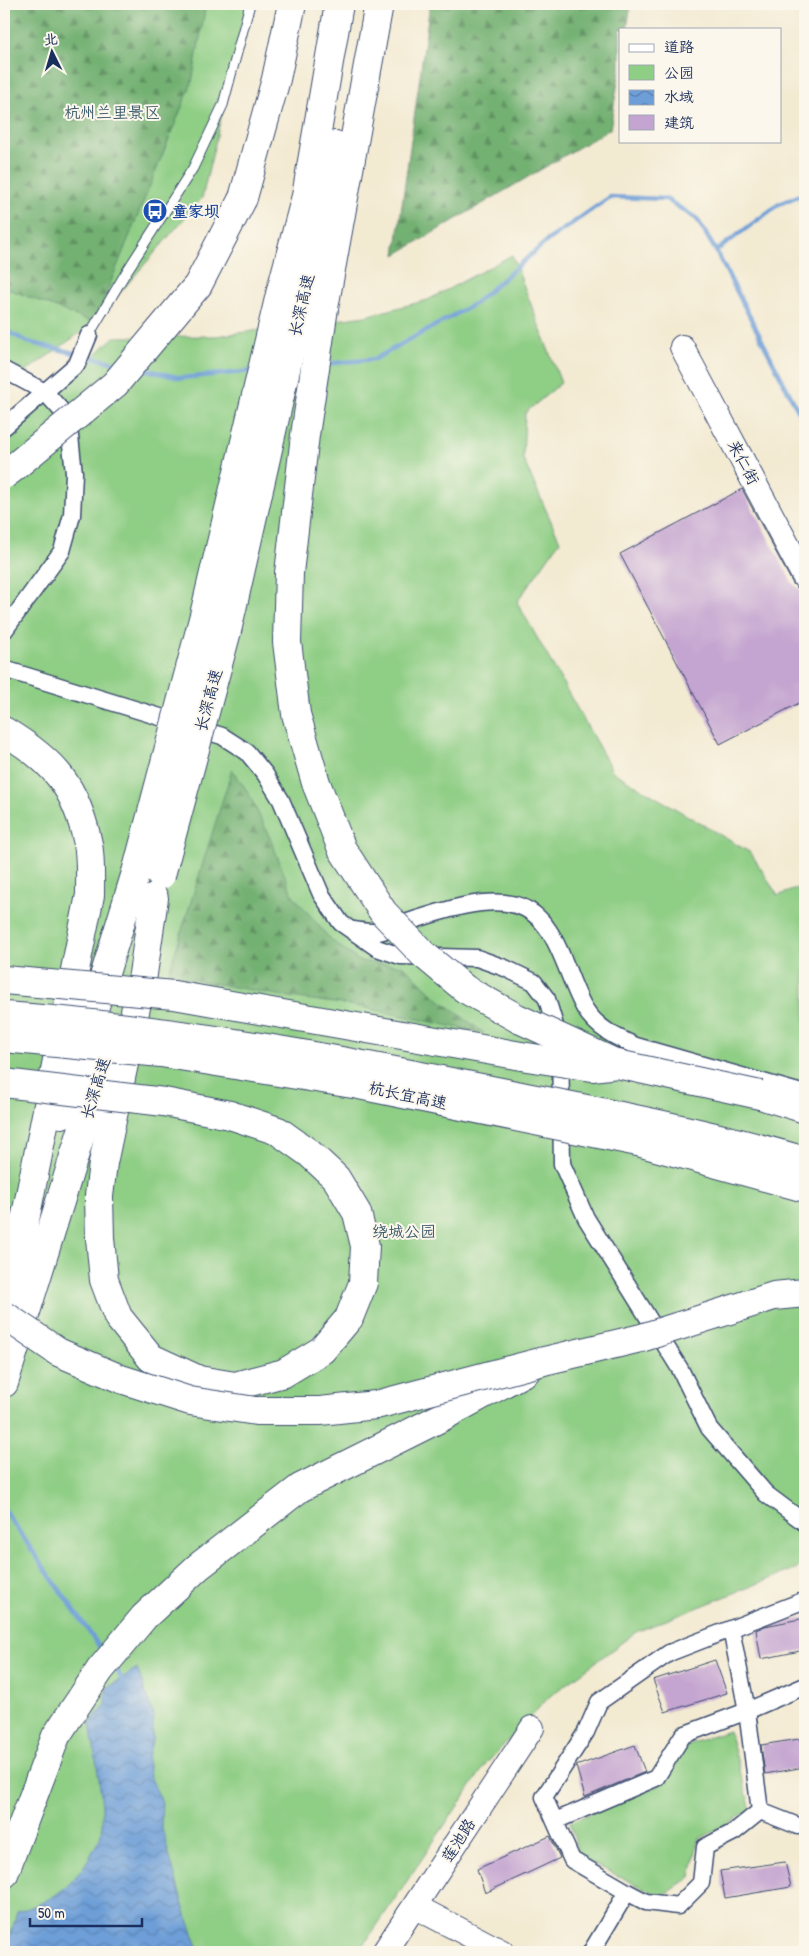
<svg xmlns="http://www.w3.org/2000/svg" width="809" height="1956" font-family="'Patrick Hand','LXGW WenKai TC',sans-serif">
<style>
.green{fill:#8fce85;stroke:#557e72}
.forest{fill:url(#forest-firs);stroke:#477068}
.water{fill:url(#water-waves);stroke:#44669a}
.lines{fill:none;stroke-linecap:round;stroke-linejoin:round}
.stream{stroke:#6d9ed7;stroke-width:4.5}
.building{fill:#c4a4d0}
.lane-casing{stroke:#3b4b6f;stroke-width:11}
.street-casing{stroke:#3b4b6f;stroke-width:19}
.secondary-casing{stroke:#3b4b6f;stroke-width:26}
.highway-casing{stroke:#3b4b6f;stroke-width:30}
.lane{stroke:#fff;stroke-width:9}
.street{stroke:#fff;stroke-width:16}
.secondary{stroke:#fff;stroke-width:24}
.highway{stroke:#fff;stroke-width:28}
.highway-bridge-casing{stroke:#3b4b6f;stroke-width:30;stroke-linecap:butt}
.highway-bridge{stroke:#fff;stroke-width:28}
.labels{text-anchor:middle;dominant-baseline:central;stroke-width:4;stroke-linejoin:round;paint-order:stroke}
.park-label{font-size:16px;fill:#385768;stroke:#fbf7ec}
.transit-label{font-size:16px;font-weight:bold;fill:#164399;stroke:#fbf7ec;text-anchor:start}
.street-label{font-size:16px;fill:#1b2f5e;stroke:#fbf7ec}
</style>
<defs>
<pattern id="forest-firs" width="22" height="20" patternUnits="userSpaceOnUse" patternTransform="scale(1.25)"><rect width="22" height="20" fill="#73b172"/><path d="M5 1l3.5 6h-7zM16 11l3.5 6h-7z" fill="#5e9061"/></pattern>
<pattern id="water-waves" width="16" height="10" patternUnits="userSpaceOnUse" patternTransform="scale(1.25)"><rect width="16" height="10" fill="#6d9ed7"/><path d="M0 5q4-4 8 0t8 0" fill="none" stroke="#5981b2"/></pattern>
</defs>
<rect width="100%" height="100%" fill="#fbf7ec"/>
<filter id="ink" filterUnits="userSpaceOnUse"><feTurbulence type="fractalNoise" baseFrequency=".02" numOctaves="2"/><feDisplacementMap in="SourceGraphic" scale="10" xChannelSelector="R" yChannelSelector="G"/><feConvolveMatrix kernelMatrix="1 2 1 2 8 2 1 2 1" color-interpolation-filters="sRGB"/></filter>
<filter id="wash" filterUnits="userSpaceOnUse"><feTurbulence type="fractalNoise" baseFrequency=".0096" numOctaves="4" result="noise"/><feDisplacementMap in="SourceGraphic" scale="20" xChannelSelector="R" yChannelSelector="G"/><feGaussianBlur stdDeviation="1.12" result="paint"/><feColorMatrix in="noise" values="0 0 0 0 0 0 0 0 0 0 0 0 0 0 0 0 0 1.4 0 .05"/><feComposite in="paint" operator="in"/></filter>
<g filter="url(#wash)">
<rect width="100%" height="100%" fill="#f3ead2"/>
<g class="green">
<polygon points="4,4 248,4 202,198 94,323 4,387"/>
<polygon points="512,255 561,383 525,413 523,459 560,541 517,602 613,772 751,853 778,896 805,885 805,1565 636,1632 550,1696 486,1764 359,1952 4,1952 4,441 114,337 216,336 366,316 428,300"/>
<polygon points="729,1731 751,1810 698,1840 691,1877 662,1897 579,1857 570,1822 659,1785 689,1744"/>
</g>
<g class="forest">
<polygon points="4,4 206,4 192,82 94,323 4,287"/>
<polygon points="430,4 631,4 627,29 620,29 620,69 610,129 395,255"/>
<polygon points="232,770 248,792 271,840 292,894 330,939 359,961 404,966 436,997 484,1033 356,1006 283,996 168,975"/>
</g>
<path class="water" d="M137,1668L154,1717L152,1741L147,1760L150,1777L162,1802L161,1825L184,1909L200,1952H6L17,1912C55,1900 74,1886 93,1851C95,1846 100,1840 101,1834C106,1807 94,1752 90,1723L106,1704V1689Z"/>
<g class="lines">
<g class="stream">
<polyline points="716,251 779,204 805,193"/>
<polyline points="4,330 28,342 120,364"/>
<polyline points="325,364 375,359 474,304 548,240 610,197 666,199 697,219 716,251 805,424"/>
<polyline points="139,368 181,378 253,371"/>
<polyline points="4,1510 103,1652"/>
<polyline points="115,1668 124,1682"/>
</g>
</g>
<g id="blocks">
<g class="building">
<polygon points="742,489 793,584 802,591 805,598 805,700 720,744 620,554"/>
<polygon points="805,1618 805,1650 761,1659 756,1630 765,1626"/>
<polygon points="715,1660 727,1693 665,1712 653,1680"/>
<polygon points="805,1738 805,1767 765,1774 761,1745"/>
<polygon points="635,1745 645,1772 585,1797 576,1766"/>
<polygon points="550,1836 560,1858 485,1893 477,1869"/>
<polygon points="785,1862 791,1887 725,1898 720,1871"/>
</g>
</g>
</g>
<g filter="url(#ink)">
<use href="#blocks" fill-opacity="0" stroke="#3b4b6f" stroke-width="1"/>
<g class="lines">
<defs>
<polyline id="lane" points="89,335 125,274 193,168 223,105 250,4"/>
<g id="street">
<polyline points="4,370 45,392 68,418 74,473 72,515 62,551 4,631"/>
<polyline points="4,427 77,364 89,335"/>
<polyline points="4,669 222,736 247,752 265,774 281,800 321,894 341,923 377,948 400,956 477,958 505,968 534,982 547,999 560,1042 562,1164 586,1218 680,1369 709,1428 766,1494 805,1523"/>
<path d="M353,930C361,931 371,933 379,932C389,930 399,925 408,922C439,912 483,896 516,905C558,916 565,976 585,1009C597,1028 615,1037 636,1046L805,1094"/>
<polyline points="760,1811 798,1826"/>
<polyline points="555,1821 656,1778 683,1735 747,1711 805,1686"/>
<polyline points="627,1892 646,1902 678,1906 701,1883 705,1847 734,1832 760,1811 747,1711 731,1629"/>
<polyline points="591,1952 627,1892 572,1860 544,1797 586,1732 599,1702 669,1653 800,1602 805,1603"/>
</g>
<g id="secondary">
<polyline points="682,347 805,578"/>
<polyline points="416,1907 502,1952"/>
<polyline points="384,1952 532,1728"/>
</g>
<g id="highway">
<polyline points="243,198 276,79 292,4"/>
<polyline points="281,290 306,196 339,4"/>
<polyline points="302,298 335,145"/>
<polyline points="324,308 379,4"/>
<path d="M4,731C54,761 76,786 88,844C91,860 90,878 90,895L18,1255"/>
<polyline points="154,898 143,974 103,1163 99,1196 100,1238 104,1280 118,1317 151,1358 199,1380 235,1386 284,1373 322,1350 349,1318"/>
<polyline points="760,1095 805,1109"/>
<polyline points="62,1114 137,869"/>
<polyline points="4,1295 23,1238"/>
<polyline points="4,1383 114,1027"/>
<polyline points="4,1874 56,1736 100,1670 144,1617 198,1567 300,1488 442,1417 526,1371"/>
</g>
</defs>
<use href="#lane" class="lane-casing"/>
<use href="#street" class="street-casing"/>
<use href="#secondary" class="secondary-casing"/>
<use href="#highway" class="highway-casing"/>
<use href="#lane" class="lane"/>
<use href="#street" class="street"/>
<use href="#secondary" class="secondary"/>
<use href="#highway" class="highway"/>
<defs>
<g id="highway-bridge">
<polyline points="324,308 305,435 289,573 287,642 296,714 316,783 342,849 383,912 423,954 465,989 517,1018 617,1064"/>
<polyline points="4,475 12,469 115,384 198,285 243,198"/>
<polyline points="137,869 204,615 281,290"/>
<polyline points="161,875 227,631 302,298"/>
<polyline points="4,980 174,995 527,1057 592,1067 617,1064 760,1095"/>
<path d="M4,1016C173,1028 340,1059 506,1093C606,1113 707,1132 805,1161"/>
<polyline points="4,1038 161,1053 359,1085 638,1142 805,1188"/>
<polyline points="4,1083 164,1102 230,1115 278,1131 309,1153 336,1178 357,1213 365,1246 363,1283 349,1318"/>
<polyline points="4,1315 58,1352 121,1379 190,1401 256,1411 320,1411 376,1405 544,1361 641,1338 774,1296 805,1293"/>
</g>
</defs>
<use href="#highway-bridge" class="highway-bridge-casing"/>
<use href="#highway-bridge" class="highway-bridge"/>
</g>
</g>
<defs>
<symbol id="bus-disc" viewBox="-11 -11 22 22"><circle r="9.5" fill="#1a4fb4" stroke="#fbf7ec"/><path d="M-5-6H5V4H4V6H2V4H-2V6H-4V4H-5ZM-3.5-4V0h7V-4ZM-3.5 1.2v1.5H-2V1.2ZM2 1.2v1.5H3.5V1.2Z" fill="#fff"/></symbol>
</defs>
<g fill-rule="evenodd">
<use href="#bus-disc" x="141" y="197" width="28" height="28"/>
</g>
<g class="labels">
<g class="park-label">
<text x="112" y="112">杭州兰里景区</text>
<text x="404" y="1231">绕城公园</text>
</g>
<g class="transit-label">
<text x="172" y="211">童家坝</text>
</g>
<g class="street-label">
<text transform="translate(301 305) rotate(-77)">长深高速</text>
<text transform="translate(744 462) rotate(62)">来仁街</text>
<text transform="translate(208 700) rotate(-75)">长深高速</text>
<text transform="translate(95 1088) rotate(-73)">长深高速</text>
<text transform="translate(408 1095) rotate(12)">杭长宜高速</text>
<text transform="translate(458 1840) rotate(-58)">莲池路</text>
</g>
</g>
<rect width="809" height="1956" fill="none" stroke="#fbf7ec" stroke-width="20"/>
<rect x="619" y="28" width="162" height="115" fill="#fbf7ec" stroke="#a1a7b3"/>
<rect x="629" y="44" width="25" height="8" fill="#ffffff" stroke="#a1a7b3"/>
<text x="664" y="52" font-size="15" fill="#1b2f5e">道路</text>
<rect x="629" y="65" width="25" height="15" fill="#8fce85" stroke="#a1a7b3"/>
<text x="664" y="78" font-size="15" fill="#1b2f5e">公园</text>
<rect x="629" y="90" width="25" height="15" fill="url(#water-waves)" stroke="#a1a7b3"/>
<text x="664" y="102" font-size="15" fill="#1b2f5e">水域</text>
<rect x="629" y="115" width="25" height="15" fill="#c4a4d0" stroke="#a1a7b3"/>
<text x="664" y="128" font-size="15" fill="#1b2f5e">建筑</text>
<g transform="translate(52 52) rotate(355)" stroke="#fbf7ec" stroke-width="4" paint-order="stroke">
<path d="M0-4L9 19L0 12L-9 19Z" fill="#1b2f5e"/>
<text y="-8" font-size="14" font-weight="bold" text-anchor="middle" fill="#1b2f5e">北</text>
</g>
<path d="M30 1918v8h112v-8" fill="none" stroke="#1b2f5e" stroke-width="2.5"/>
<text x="38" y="1918" font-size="15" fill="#1b2f5e" stroke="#fbf7ec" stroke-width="4" paint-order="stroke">50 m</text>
</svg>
